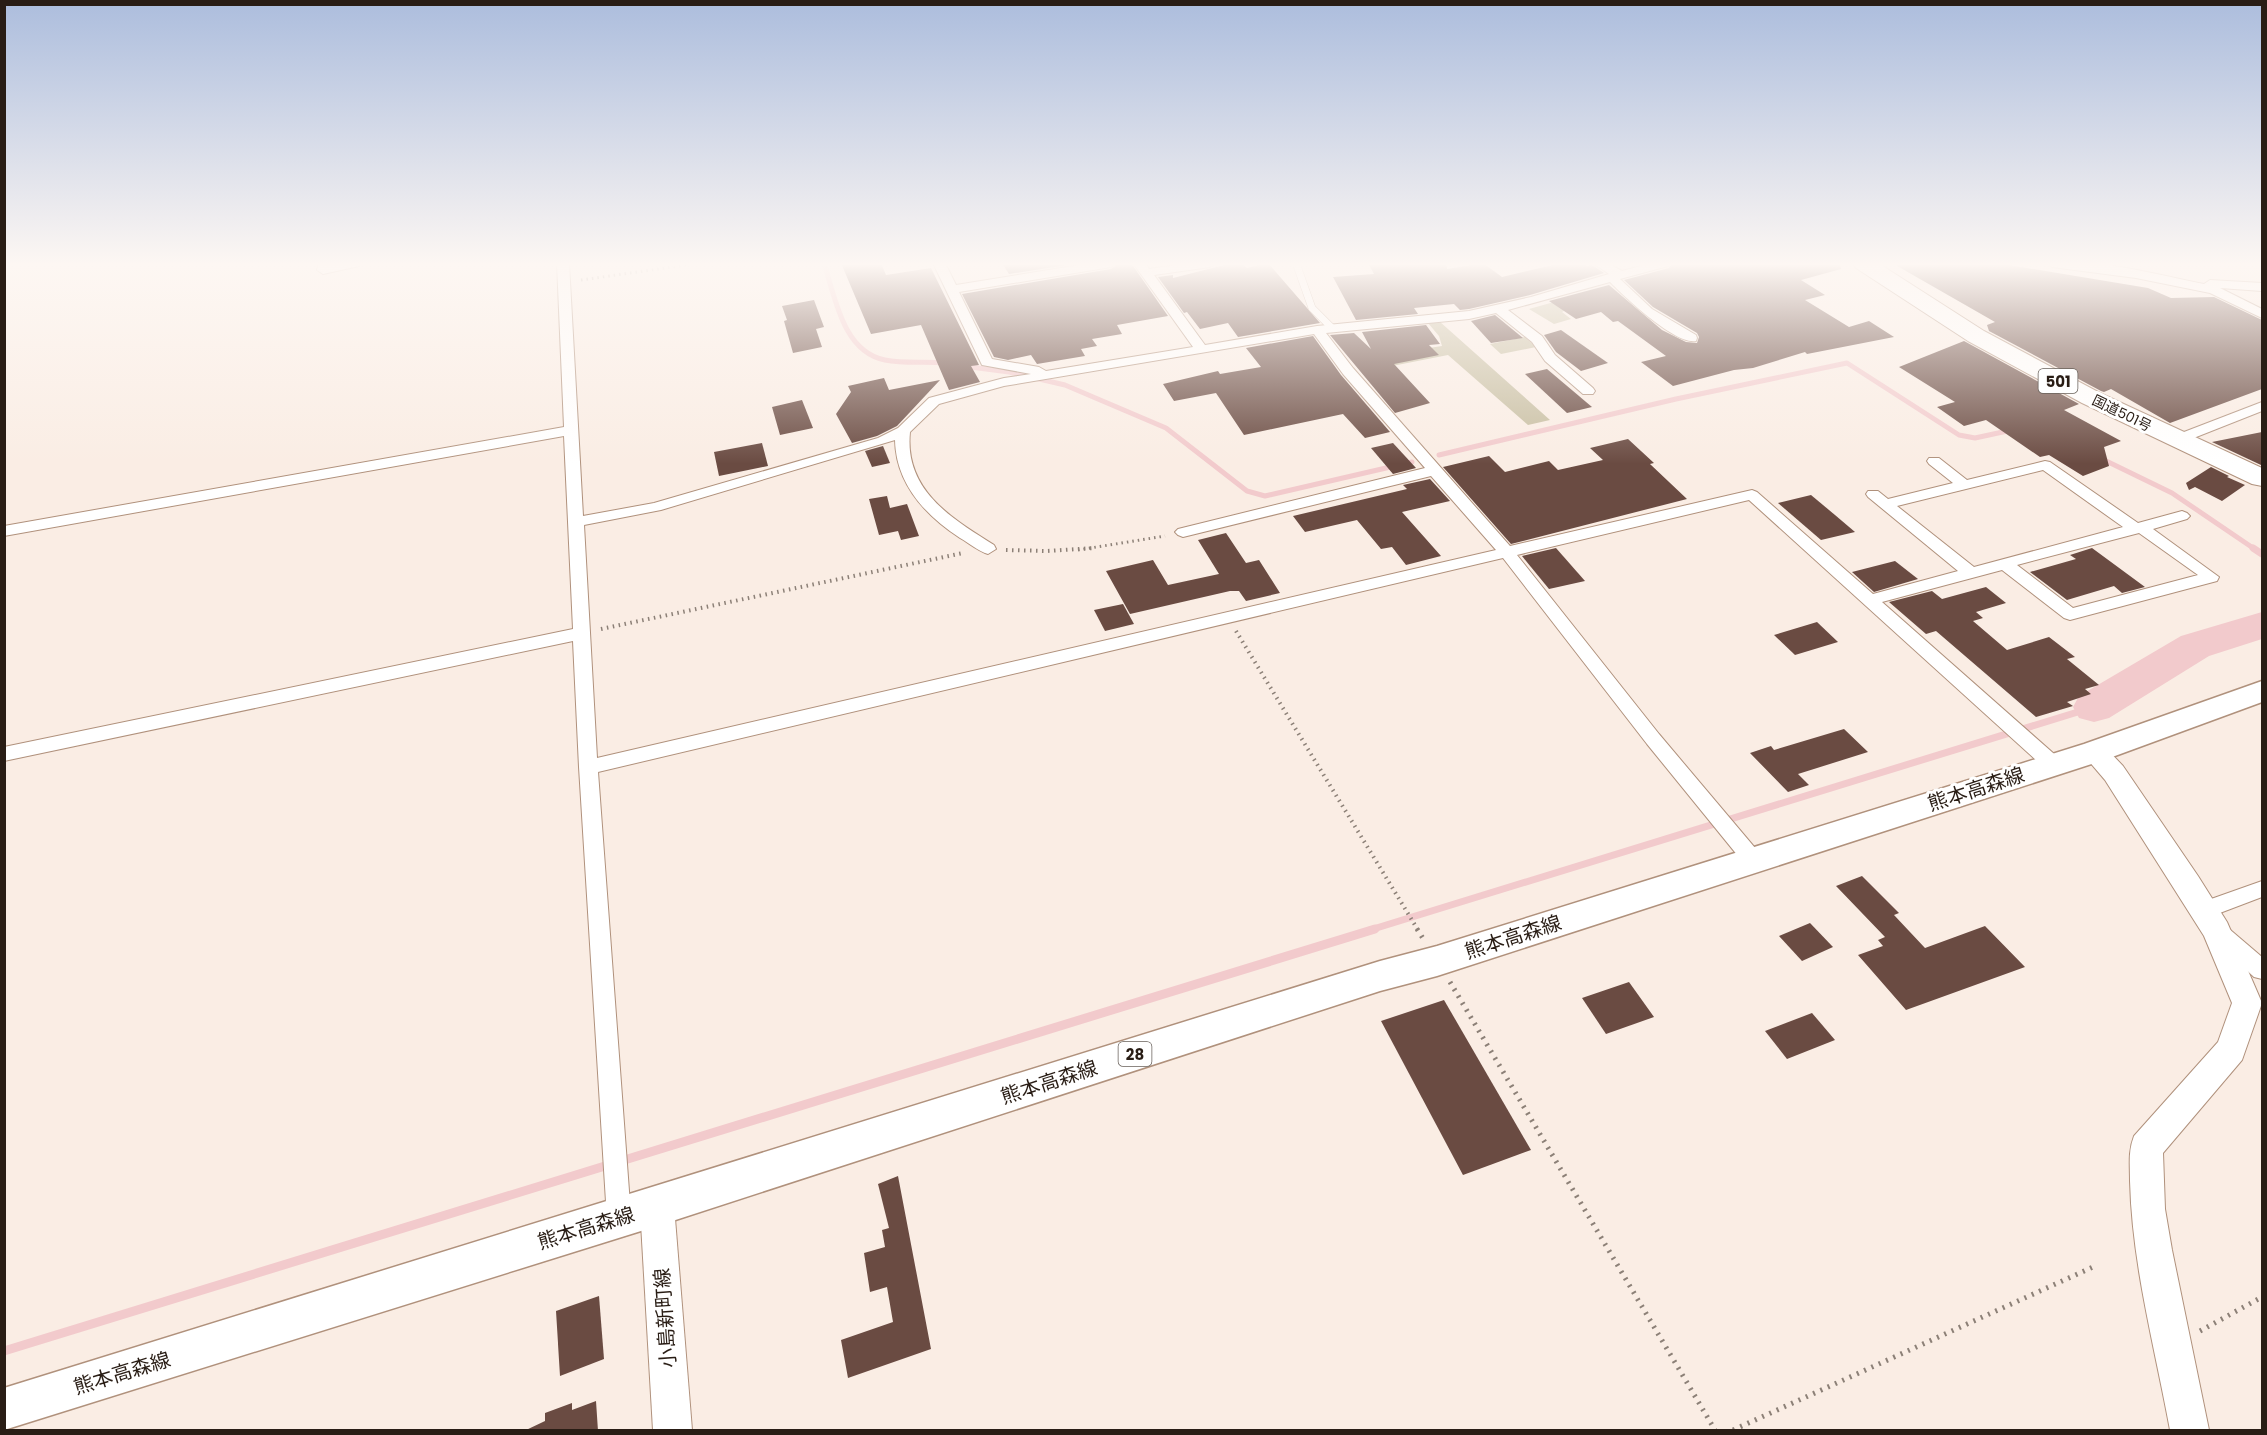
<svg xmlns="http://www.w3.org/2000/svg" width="2267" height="1435" font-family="Poppins,'Noto Sans JP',sans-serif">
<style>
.green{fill:#c7bea1}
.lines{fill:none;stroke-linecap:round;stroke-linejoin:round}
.stream-far2{stroke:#f2cacc;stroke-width:5}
.stream-far1{stroke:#f2cacc;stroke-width:7}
.stream{stroke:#f2cacc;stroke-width:9}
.river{fill:#f2cacc;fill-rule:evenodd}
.building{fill:#6a4b42}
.lane-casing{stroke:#b0917c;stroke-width:8}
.street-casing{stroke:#b0917c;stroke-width:2}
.secondary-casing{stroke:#b0917c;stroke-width:2}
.primary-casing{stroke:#b0917c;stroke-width:3}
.highway-casing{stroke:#b0917c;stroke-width:2}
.path-far2{stroke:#8c8077;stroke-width:3;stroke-dasharray:1.5 4;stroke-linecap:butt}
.path-far1{stroke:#8c8077;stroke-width:4;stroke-dasharray:1.5 4.5;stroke-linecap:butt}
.path{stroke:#8c8077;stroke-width:5;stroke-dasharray:2 6;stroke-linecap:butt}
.lane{stroke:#fff;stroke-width:7}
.street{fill:#fff;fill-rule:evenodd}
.secondary{fill:#fff;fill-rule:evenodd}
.primary{fill:#fff;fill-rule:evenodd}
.highway{fill:#fff;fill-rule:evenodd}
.labels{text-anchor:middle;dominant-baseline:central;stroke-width:6;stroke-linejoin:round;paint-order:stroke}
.far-street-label{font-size:14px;fill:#291d15;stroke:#fff}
.shield{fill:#fff;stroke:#69615b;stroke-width:1.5}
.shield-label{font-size:15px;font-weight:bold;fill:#291d15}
.near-street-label{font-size:20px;fill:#291d15;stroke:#fff}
</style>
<rect width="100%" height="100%" fill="#faede4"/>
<g class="green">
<polygon points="1554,302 1566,310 1562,312 1571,319 1554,324 1529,309"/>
<polygon points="1439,321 1550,420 1528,425 1448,355 1392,366 1383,355 1442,346 1439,336 1428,323"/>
<polygon points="1525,337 1536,347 1501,354 1490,344"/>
</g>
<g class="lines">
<g class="stream-far2">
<path d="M824,263C835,297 843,352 885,360C905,364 926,361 946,363"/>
<polyline points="963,366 1009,372 1065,385 1166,428 1247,491 1265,496 1412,462"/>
<polyline points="1439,455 1676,399 1847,363 1959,435 1975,438 2012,430"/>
<polyline points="2100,458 2172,493 2256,550"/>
</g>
<g class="stream-far1">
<polyline points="2253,548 2262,554"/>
<polyline points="1370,930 2094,707"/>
</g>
<polyline class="stream" points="4,1351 1375,929"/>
<polygon class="river" points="2262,612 2262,639 2209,656 2109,718 2094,722 2079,718 2073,707 2079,696 2181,636"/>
</g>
<g class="building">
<polygon points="841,263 881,263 886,275 931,268 979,365 971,366 980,382 949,390 921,325 871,334"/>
<polygon points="1002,263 1080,263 1009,274"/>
<polygon points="1119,263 1131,263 1168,316 1117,325 1122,334 1092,339 1097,346 1081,349 1085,356 1037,364 1031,355 1008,360 994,357 962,294 1111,269"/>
<polygon points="1232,263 1241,263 1247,268 1268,263 1320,323 1238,337 1228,323 1200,329 1187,312 1184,313 1158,277 1173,275 1173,278"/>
<polygon points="1368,263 1446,263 1447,269 1483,263 1502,277 1561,263 1582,263 1587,266 1592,265 1604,273 1530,295 1469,309 1460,310 1454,304 1414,308 1418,314 1356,320 1333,277 1374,274"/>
<polygon points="1672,263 1840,263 1841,269 1801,280 1825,295 1805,300 1849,327 1869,321 1894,337 1807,354 1805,352 1753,368 1734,370 1673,386 1641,362 1666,356 1618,321 1613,322 1601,312 1576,319 1549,301 1609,285 1662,330 1686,342 1697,343 1699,337 1697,333 1653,307 1624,280 1669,268"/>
<polygon points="1892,263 1997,263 2148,288 2171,298 2214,297 2262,320 2262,389 2170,423 2111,389 2104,392 2101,391 1989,331 1987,325 1995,322"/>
<polygon points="814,300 824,327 816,329 822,347 793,353 784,321 787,320 782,306"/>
<polygon points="1495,315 1523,338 1491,343 1471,321"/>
<polygon points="1426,325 1440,344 1429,345 1439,355 1394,364 1430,403 1395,413 1330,335 1354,333 1371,349 1362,332"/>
<polygon points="1561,330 1608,363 1581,371 1556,352 1544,335"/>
<polygon points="1313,336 1341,375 1390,432 1365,438 1343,414 1244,435 1216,393 1174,401 1163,384 1218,371 1220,374 1261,367 1246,348"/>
<polygon points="1964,341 2079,404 2064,410 2121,441 2104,447 2109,466 2083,476 2049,455 2040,457 1986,420 1964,426 1937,407 1955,402 1899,367"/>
<polygon points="1547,369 1592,407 1567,413 1525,374"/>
<polygon points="884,378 889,390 940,380 897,426 877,436 852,443 836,414 851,392 848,386"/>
<polygon points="802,400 813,428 780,435 772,407"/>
<polygon points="2262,432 2261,465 2212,442"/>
<polygon points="1628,439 1654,463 1650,464 1687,499 1511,544 1443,467 1489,456 1505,472 1549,461 1558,470 1603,460 1590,448"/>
<polygon points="762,443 768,466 719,476 714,452"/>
<polygon points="1393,443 1416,468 1393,474 1371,448"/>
<polygon points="883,446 890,463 872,467 865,451"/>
<polygon points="2211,467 2229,476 2227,477 2245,485 2222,501 2195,487 2189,490 2186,483"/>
<polygon points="1430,479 1450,501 1402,512 1441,556 1406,565 1392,547 1381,549 1357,520 1305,532 1293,516 1407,489 1403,485"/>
<polygon points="1811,495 1835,515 1855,532 1821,540 1778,503"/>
<polygon points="887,496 890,508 907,504 919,536 901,540 898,531 879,535 869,499"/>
<polygon points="1226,533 1246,563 1259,560 1280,593 1246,601 1239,591 1230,591 1130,614 1106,571 1153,560 1168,585 1219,574 1198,540"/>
<polygon points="1556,548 1585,581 1549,589 1522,556"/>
<polygon points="2092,548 2145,587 2122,593 2114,586 2067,600 2030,572 2076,559 2070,555"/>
<polygon points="1895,561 1918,579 1874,592 1852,572"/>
<polygon points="1986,587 2006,603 1976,612 1983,618 1973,621 2007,650 2049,637 2075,657 2067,659 2099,685 2085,689 2091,694 2067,702 2073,706 2036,717 1936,631 1926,634 1889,602 1932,591 1942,599"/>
<polygon points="1123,604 1134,624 1105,631 1094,610"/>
<polygon points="1817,622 1838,642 1795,655 1774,635"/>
<polygon points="1844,729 1868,752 1798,774 1809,785 1788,792 1750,753 1771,746 1774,750"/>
<polygon points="1862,876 1899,913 1894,915 1925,948 1985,926 2025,967 1906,1010 1858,955 1883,946 1878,940 1885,937 1836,886"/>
<polygon points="1810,923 1833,947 1802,961 1779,936"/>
<polygon points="1629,982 1654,1017 1606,1034 1582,998"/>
<polygon points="1444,1000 1531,1150 1463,1175 1381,1021"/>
<polygon points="1812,1013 1835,1040 1787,1059 1765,1031"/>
<polygon points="898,1176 931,1349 848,1378 841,1340 893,1322 887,1287 870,1292 864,1253 885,1247 882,1230 889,1228 878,1184"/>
<polygon points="599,1296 604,1359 560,1376 556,1311"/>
<polygon points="596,1401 598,1431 524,1431 545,1421 545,1413 572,1403 572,1410"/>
</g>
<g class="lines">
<defs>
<polyline id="lane" points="1296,263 1312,308 1332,328"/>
<g id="street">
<polygon points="319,263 331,263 330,265 361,263 359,266 323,274 317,270"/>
<path d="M557,263H569L583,516L654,503L878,438L898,428L929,398L1004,378L1031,374L982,365L933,263H945L956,285L1092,263H1117L1111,267L959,292L992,359L1039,367L1046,371L1193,347L1133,263H1145L1149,269L1190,263H1216L1210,267L1154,275L1205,345L1317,326L1469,311L1531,297L1609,274L1593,263H1607L1622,271L1652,263H1670L1668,266L1620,279L1652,309L1696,335L1697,338L1696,341C1675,345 1624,296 1610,282L1508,310L1542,336L1555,355L1593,388L1595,391L1593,394H1583L1545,361L1532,342L1496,313L1469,319L1326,333L1353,368L1510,546L1752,490L1757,492L1873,594L1958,571L1868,497L1866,494L1868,491H1878L1888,499L1953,483L1929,464L1927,461L1929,458H1939L1967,480L2045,461L2050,462L2138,523L2182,511L2187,513L2190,516L2187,519L2153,529L2219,577L2217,581L2070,620L2064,618L2002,570L1882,602L2061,760L2063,765L2061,770L2054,772L2047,770L1749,500L1517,555L1659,734L1761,855L1764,861L1761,867L1754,869L1747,867L1647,744L1503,558L598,772L631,1218L628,1227L619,1230L610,1227L607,1218L579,767L573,641L4,761V747L573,629L564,436L4,536V526L564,427ZM1314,334L1343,374L1425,468L1178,529L1175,532L1178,535L1183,537L1431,476L1496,550L597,758L584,525L661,510L895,440C896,484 925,515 960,538C969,543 978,551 988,554L996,549L994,545C951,518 904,490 910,432L939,404L1004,386ZM2043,470L2123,527L1974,567L1897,506ZM2139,533L2198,575L2073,608L2017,565Z"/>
<path d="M2046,263C2098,258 2153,274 2204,284L2210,280L2262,283V291L2220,288L2262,309V318L2210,293L2136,278L2052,267Z"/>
<polygon points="2262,402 2262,411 2181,443 2176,444 2169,440 2171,437"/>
<polygon points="2262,881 2262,897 2204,919 2197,916 2194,910 2197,904"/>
<polygon points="2221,925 2228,928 2262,957 2262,979 2254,977 2214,940 2211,934 2214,928"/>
</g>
<g id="secondary">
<path d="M2094,742L2103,745L2123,766L2198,876L2227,922L2262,1003L2242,1060L2163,1153L2165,1209L2172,1250L2209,1430H2170C2155,1348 2132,1265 2130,1181C2130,1165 2128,1151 2134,1136L2218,1042L2232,1003L2204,936L2105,780L2081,752L2085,745Z"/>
<polygon points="657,1189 669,1194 674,1206 692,1430 653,1430 640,1206 645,1194"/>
</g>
<polygon id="primary" points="2262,681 2262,702 2104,760 1437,976 1380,991 657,1226 4,1430 4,1388 1380,961 1437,946 2084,744"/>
<polygon id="highway" points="1853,263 1878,263 1984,331 2100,393 2262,468 2262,486 2252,484 2082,403 1968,341 1856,268"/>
</defs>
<use href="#lane" class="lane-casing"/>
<use href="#street" class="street-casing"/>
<use href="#secondary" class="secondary-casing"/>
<use href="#primary" class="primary-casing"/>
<use href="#highway" class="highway-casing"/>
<g class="path-far2">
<polyline points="581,280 700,263"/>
<polyline points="1078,550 1165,536"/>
</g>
<g class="path-far1">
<polyline points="1006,550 1047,551 1094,548"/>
<polyline points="601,629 963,553"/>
<polyline points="1236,631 1418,930"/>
</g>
<g class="path">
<polyline points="1417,929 1424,940"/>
<polyline points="1450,982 1715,1430"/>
<polyline points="2200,1331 2262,1297"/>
<polyline points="1733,1430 2093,1267"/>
</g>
<use href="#lane" class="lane"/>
<use href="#street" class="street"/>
<use href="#secondary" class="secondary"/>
<use href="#primary" class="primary"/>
<use href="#highway" class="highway"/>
</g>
<linearGradient id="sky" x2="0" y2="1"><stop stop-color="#acbddd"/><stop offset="0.57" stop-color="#fdf7f3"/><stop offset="1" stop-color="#fdf7f3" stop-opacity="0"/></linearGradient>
<rect width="2267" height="464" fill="url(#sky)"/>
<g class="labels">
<g class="far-street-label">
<text transform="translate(2122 413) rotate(26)">国道501号</text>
</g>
<g class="shield">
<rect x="2038.5" y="369" width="39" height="24" rx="4.5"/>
<rect x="1118.5" y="1042" width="33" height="24" rx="4.5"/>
</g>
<g class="shield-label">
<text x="2058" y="381">501</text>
<text x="1135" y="1054">28</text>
</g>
<g class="near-street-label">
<text transform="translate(1976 789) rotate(-18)">熊本高森線</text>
<text transform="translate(1513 937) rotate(-18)">熊本高森線</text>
<text transform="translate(1049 1082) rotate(-18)">熊本高森線</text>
<text transform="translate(586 1228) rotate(-17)">熊本高森線</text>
<text transform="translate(665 1318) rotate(-94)">小島新町線</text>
<text transform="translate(122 1373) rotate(-17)">熊本高森線</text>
</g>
</g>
<rect width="2267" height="1435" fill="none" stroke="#291d15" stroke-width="12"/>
</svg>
